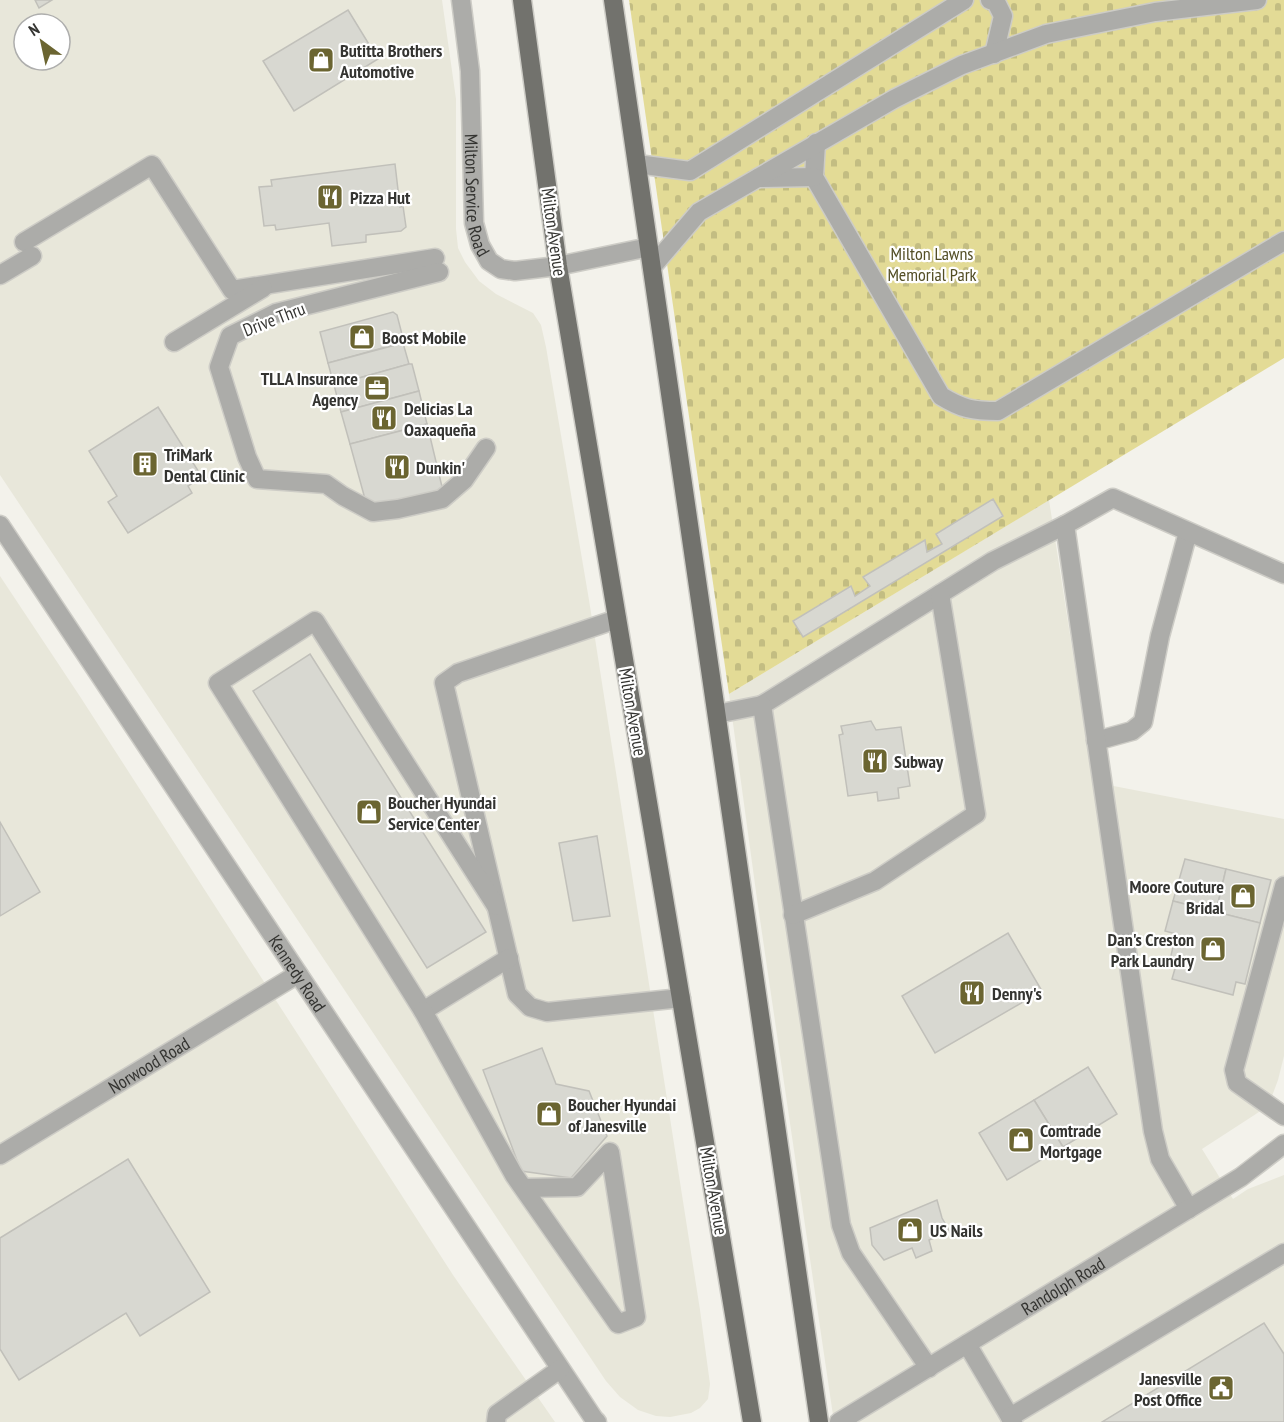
<svg xmlns="http://www.w3.org/2000/svg" width="1284" height="1422" font-family="'PT Sans Narrow',sans-serif">
<style>
.built{fill:#e8e7da;fill-rule:evenodd}
.cemetery{fill:url(#cemetery-stones)}
.building{fill:#d8d8d1;stroke:#c1c0ba;stroke-width:1.5}
.lines{fill:none;stroke-linecap:round;stroke-linejoin:round}
.minor-casing{stroke:#cdccc6;stroke-width:21}
.major-casing{stroke:#cdccc6;stroke-width:21}
.minor{stroke:#acaca9;stroke-width:18}
.major{stroke:#72726d;stroke-width:18}
.labels{text-anchor:middle;dominant-baseline:central;stroke-width:4.5;stroke-linejoin:round;paint-order:stroke}
.poi-label{font-size:18px;font-weight:bold;fill:#343431;stroke:#fff;text-anchor:start}
.street-label{font-size:18px;fill:#343431;stroke:#fff}
.park-label{font-size:18px;fill:#534e25;stroke:#fff}
</style>
<defs>
<pattern id="cemetery-stones" width="16" height="16" patternUnits="userSpaceOnUse" patternTransform="scale(1.5)"><rect width="16" height="16" fill="#e3db96"/><path d="M2 7V4a2 2 0 0 1 4 0v3zM10 15v-3a2 2 0 0 1 4 0v3z" fill="#c3bd82"/></pattern>
</defs>
<rect width="100%" height="100%" fill="#f3f2eb"/>
<g class="built">
<path d="M0,0H442L456,99V229L458,248L465,262L479,281L496,294L533,313L541,325L546,347L589,600L700,1310L710,1384L708,1399L700,1408L691,1413L670,1417L656,1416L638,1410L620,1397L606,1381L0,475ZM24,24H60V60H24Z"/>
<polygon points="1049,500 1093,782 1284,819 1284,1056 1278,1080 1272,1096 1259,1112 1202,1149 1233,1199 1248,1189 1284,1175 1284,1422 834,1422 757,899 729,694"/>
<polygon points="0,576 81,698 453,1275 555,1422 0,1422"/>
</g>
<polygon class="cemetery" points="629,0 1284,0 1284,358 729,694"/>
<g class="building">
<polygon points="35,0 52,0 39,8"/>
<polygon points="348,10 378,59 294,111 263,61"/>
<polygon points="395,164 400,207 403,206 406,227 401,231 366,235 366,242 332,246 329,223 276,230 275,225 264,226 259,187 272,186 271,180"/>
<polygon points="393,312 397,315 404,342 328,363 320,332"/>
<polygon points="403,343 409,364 334,385 328,363"/>
<polygon points="409,364 412,364 419,391 341,412 334,385"/>
<polygon points="419,391 427,424 350,444 341,412"/>
<polygon points="158,407 202,477 188,486 192,493 128,533 108,502 117,496 89,451"/>
<polygon points="427,424 443,491 380,507 365,499 350,444"/>
<polygon points="993,499 1003,516 803,637 793,621 851,586 855,596 870,586 863,577 925,540 927,552 942,544 936,534"/>
<polygon points="310,654 486,932 427,968 253,691"/>
<polygon points="871,721 876,730 901,727 910,786 898,788 899,798 878,801 877,792 848,796 839,735 843,734 841,726"/>
<polygon points="0,822 40,892 0,916"/>
<polygon points="597,836 610,916 573,921 559,843"/>
<polygon points="1185,859 1226,869 1216,912 1173,901"/>
<polygon points="1226,869 1271,880 1260,923 1216,912"/>
<polygon points="1173,901 1260,923 1245,984 1236,982 1233,995 1172,979 1176,965 1169,964 1176,934 1165,931"/>
<polygon points="1008,933 1042,991 935,1053 902,996"/>
<polygon points="542,1048 556,1084 589,1091 607,1136 571,1178 521,1171 483,1070"/>
<polygon points="1088,1067 1117,1114 1063,1147 1034,1100"/>
<polygon points="1034,1100 1063,1147 1007,1180 979,1133"/>
<polygon points="128,1159 210,1292 140,1336 126,1313 19,1380 0,1349 0,1238"/>
<polygon points="937,1200 942,1218 950,1232 929,1240 932,1251 916,1258 912,1248 884,1260 872,1245 870,1228"/>
<polygon points="1264,1323 1284,1354 1284,1422 1102,1422"/>
</g>
<g class="lines">
<defs>
<g id="minor">
<path id="s1" d="M461,0L470,71L474,223L480,245L489,261L501,269L515,271L558,266L649,247"/>
<polyline points="990,0 996,2 1003,16 994,54"/>
<path d="M816,143L814,177L941,396C962,409 973,411 998,411L1284,241"/>
<polyline points="637,164 690,171 964,0"/>
<polyline points="758,178 814,177"/>
<polyline points="24,242 152,165 232,290 435,258"/>
<polyline points="652,267 699,212 894,99 962,65 1046,34 1155,12 1257,0"/>
<polyline points="439,272 276,313 230,336 219,367 247,457 257,479 326,484 343,496 373,512 398,509 442,499 464,480 486,448"/>
<polyline points="0,275 32,256"/>
<polyline points="174,342 263,288"/>
<path id="s2" d="M0,525L594,1419L597,1422"/>
<polyline points="617,619 458,673 444,683 517,994 530,1007 547,1012 681,998"/>
<polyline points="762,705 993,561 1065,525"/>
<polyline points="717,714 762,705 841,1225 851,1253 929,1368"/>
<polyline points="1096,741 1132,731 1143,722 1160,636 1188,532"/>
<polyline points="1284,886 1234,1070 1237,1083 1284,1116"/>
<polyline points="496,906 315,621 218,683 423,1011 509,958"/>
<polyline points="793,915 875,881 976,814 940,594"/>
<polyline points="423,1011 514,1175 618,1324 636,1317 610,1152 577,1187 523,1188"/>
<path id="s3" d="M0,1155L298,974"/>
<polyline points="1189,1209 1160,1159 1153,1131 1065,525 1113,498 1284,574"/>
<polyline points="967,1344 1010,1417"/>
<polyline points="496,1422 497,1414 560,1369"/>
<path id="s4" d="M839,1422L1241,1177L1284,1144"/>
<polyline points="1013,1422 1010,1417 1284,1253"/>
</g>
<g id="major">
<polyline points="522,0 558,266 752,1422"/>
<polyline points="613,0 819,1422"/>
</g>
</defs>
<use href="#minor" class="minor-casing"/>
<use href="#major" class="major-casing"/>
<use href="#minor" class="minor"/>
<use href="#major" class="major"/>
</g>
<defs>
<symbol id="shop-square" viewBox="-11 -11 22 22"><rect x="-9" y="-9" width="18" height="18" rx="4" fill="#6b6531" stroke="#fff"/><path d="M-5-2.5h2.3a2.7 3.5 0 0 1 5.4 0H5L5.5 6h-11ZM-1.5-2.5h3a1.5 2.3 0 0 0-3 0Z" fill="#fff"/></symbol>
<symbol id="restaurant-square" viewBox="-11 -11 22 22"><rect x="-9" y="-9" width="18" height="18" rx="4" fill="#6b6531" stroke="#fff"/><path d="M-5-6h1v4h1v-4h1v4h1v-4h1v5L-1.5 .5V6h-2V.5L-5-1ZM5-6V6H3V1.5H1.5Q1.5-4 5-6Z" fill="#fff"/></symbol>
<symbol id="office-square" viewBox="-11 -11 22 22"><rect x="-9" y="-9" width="18" height="18" rx="4" fill="#6b6531" stroke="#fff"/><path d="M-6-3h4V-5.5h4V-3h4V5H-6ZM-1-4.5V-3h2v-1.5ZM-6 0V1H6V0Z" fill="#fff"/></symbol>
<symbol id="building-square" viewBox="-11 -11 22 22"><rect x="-9" y="-9" width="18" height="18" rx="4" fill="#6b6531" stroke="#fff"/><path d="M-4-6H4V6H1V3H-1V6H-4ZM-2.5-4.3h1.7v1.8h-1.7ZM.8-4.3h1.7v1.8H.8ZM-2.5-1h1.7V.8h-1.7ZM.8-1h1.7V.8H.8Z" fill="#fff"/></symbol>
<symbol id="civic-square" viewBox="-11 -11 22 22"><rect x="-9" y="-9" width="18" height="18" rx="4" fill="#6b6531" stroke="#fff"/><path d="M-.6-6.5H3V-4.5H.6V-3L4-1V1h2V6H-6V1h2V-1L-.6-3ZM-1.2 2.5V6h2.4V2.5Z" fill="#fff"/></symbol>
</defs>
<g fill-rule="evenodd">
<use href="#shop-square" x="306" y="45" width="30" height="30"/>
<use href="#restaurant-square" x="315" y="182" width="30" height="30"/>
<use href="#shop-square" x="347" y="322" width="30" height="30"/>
<use href="#office-square" x="362" y="373" width="30" height="30"/>
<use href="#restaurant-square" x="369" y="403" width="30" height="30"/>
<use href="#building-square" x="130" y="449" width="30" height="30"/>
<use href="#restaurant-square" x="382" y="452" width="30" height="30"/>
<use href="#restaurant-square" x="860" y="746" width="30" height="30"/>
<use href="#shop-square" x="354" y="797" width="30" height="30"/>
<use href="#shop-square" x="1228" y="881" width="30" height="30"/>
<use href="#shop-square" x="1198" y="934" width="30" height="30"/>
<use href="#restaurant-square" x="957" y="978" width="30" height="30"/>
<use href="#shop-square" x="534" y="1099" width="30" height="30"/>
<use href="#shop-square" x="1006" y="1125" width="30" height="30"/>
<use href="#shop-square" x="895" y="1215" width="30" height="30"/>
<use href="#civic-square" x="1206" y="1373" width="30" height="30"/>
</g>
<g class="labels">
<g class="poi-label">
<text x="340" y="50">Butitta Brothers<tspan x="340" dy="21">Automotive</tspan></text>
<text x="350" y="197">Pizza Hut</text>
<text x="382" y="337">Boost Mobile</text>
<text x="358" y="378" text-anchor="end">TLLA Insurance<tspan x="358" dy="21">Agency</tspan></text>
<text x="404" y="408">Delicias La<tspan x="404" dy="21">Oaxaqueña</tspan></text>
<text x="164" y="454">TriMark<tspan x="164" dy="21">Dental Clinic</tspan></text>
<text x="416" y="467">Dunkin'</text>
<text x="894" y="761">Subway</text>
<text x="388" y="802">Boucher Hyundai<tspan x="388" dy="21">Service Center</tspan></text>
<text x="1224" y="886" text-anchor="end">Moore Couture<tspan x="1224" dy="21">Bridal</tspan></text>
<text x="1194" y="939" text-anchor="end">Dan's Creston<tspan x="1194" dy="21">Park Laundry</tspan></text>
<text x="992" y="993">Denny's</text>
<text x="568" y="1104">Boucher Hyundai<tspan x="568" dy="21">of Janesville</tspan></text>
<text x="1040" y="1130">Comtrade<tspan x="1040" dy="21">Mortgage</tspan></text>
<text x="930" y="1230">US Nails</text>
<text x="1202" y="1378" text-anchor="end">Janesville<tspan x="1202" dy="21">Post Office</tspan></text>
</g>
<g class="street-label">
<text stroke="none"><textPath href="#s1" startOffset="196">Milton Service Road</textPath></text>
<text transform="translate(554 232) rotate(82)">Milton Avenue</text>
<text transform="translate(274 319) rotate(-21)">Drive Thru</text>
<text transform="translate(633 712) rotate(80)">Milton Avenue</text>
<text stroke="none"><textPath href="#s2" startOffset="538">Kennedy Road</textPath></text>
<text stroke="none"><textPath href="#s3" startOffset="174">Norwood Road</textPath></text>
<text transform="translate(714 1191) rotate(80)">Milton Avenue</text>
<text stroke="none"><textPath href="#s4" startOffset="262">Randolph Road</textPath></text>
</g>
<g class="park-label">
<text x="932" y="253">Milton Lawns<tspan x="932" dy="21">Memorial Park</tspan></text>
</g>
</g>
<g transform="translate(42 42) rotate(327)"><circle r="28" fill="#ffffff" stroke="#aeaead" stroke-width="1.5"/>
<path d="M0-4.5L10 22L0 15L-10 22Z" fill="#6b6531"/>
<text y="-9" font-size="16" font-weight="bold" text-anchor="middle" fill="#343431">N</text>
</g>
</svg>
